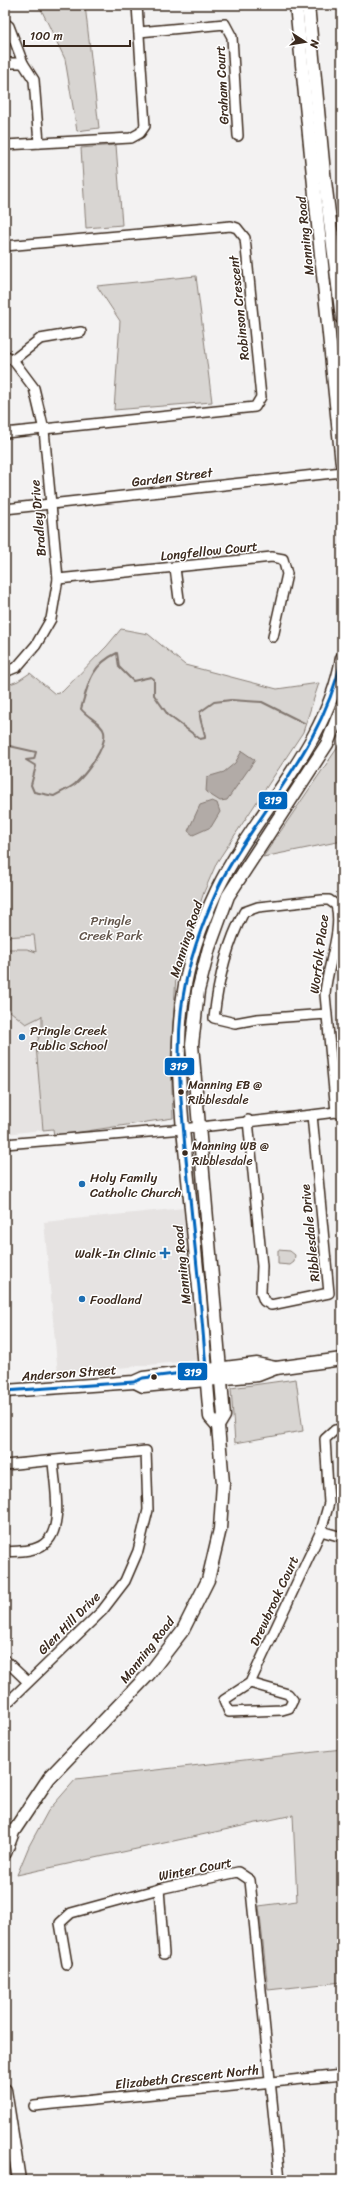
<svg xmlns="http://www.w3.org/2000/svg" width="347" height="2185" font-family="Sriracha,sans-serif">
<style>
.built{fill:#e6e3e2}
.green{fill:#d8d5d2;stroke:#8a8078}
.water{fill:#b2aba7;stroke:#827770}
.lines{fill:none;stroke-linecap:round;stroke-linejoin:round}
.stream{stroke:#827770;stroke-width:2}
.minor-casing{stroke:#3b2a1e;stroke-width:12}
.major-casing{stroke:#3b2a1e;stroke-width:15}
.minor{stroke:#fff;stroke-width:9}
.major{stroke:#fff;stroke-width:12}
.bus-1-casing{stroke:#fff;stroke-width:6}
.bus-1{stroke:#0065bd;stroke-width:3}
.poi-dot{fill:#1f6fb2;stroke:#fff;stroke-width:1.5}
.bus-dot{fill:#3b2a1e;stroke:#fff;stroke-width:1.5}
.labels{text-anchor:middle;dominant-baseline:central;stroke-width:3;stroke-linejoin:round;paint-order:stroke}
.bus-label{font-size:12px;fill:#3b2a1e;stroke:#fff;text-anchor:start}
.street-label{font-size:13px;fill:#3b2a1e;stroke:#fff}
.park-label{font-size:13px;fill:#62554b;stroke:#fff}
.poi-label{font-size:13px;fill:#3b2a1e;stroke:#fff;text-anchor:start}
.line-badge{stroke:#fff;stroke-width:1.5}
.badge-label{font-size:11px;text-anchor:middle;font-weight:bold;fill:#fff}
</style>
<rect width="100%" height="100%" fill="#f3f2f2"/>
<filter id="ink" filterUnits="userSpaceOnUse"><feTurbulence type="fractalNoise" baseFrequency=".025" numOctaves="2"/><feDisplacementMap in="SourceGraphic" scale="8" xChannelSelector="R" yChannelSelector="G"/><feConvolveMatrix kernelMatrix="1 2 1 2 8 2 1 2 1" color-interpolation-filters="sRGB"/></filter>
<g filter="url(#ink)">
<g class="built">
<polygon points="42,934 42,1029 36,1045 43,1130 5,1134 5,937"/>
<polygon points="184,1208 199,1360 58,1374 44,1222"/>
</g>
<g class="green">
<polygon points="39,5 85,5 99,128 77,131 65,59"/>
<polygon points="240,5 277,5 241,9"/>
<polygon points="116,145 122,225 86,228 81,148"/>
<polygon points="196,276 212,402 114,410 120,321 97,286"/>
<polygon points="121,629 148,634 185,665 277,689 319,683 303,732 217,862 204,892 176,975 171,1060 173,1118 54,1136 53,1129 43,1130 36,1045 42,1029 42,1016 26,1024 5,1007 5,949 27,949 36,952 34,935 5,937 5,686 18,681 30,673 55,694 62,692 107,646"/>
<polygon points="342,736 342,841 263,857 338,747"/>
<polygon points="278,1250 290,1251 295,1255 294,1262 290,1265 278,1264"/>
<polygon points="296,1379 303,1431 235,1443 231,1388"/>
<polygon points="342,1749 342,1982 268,1990 259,1906 297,1901 293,1815 17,1875 29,1846 48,1811 76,1779"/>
</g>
<g class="water">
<polygon points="242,751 255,760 227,800 220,801 206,792 207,777 224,772 235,763"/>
<polygon points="212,801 217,803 220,812 211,827 193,835 188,831 200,805"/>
</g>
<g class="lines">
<g class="stream">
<path d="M5,745L36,752L34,759L26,760L36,766L31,785L34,792L54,796C60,792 69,789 75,784C86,774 107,747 104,732C102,723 87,717 81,709C88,684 91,665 117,653L119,667L133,681L151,677L154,679V695L168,715L200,739L205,738C205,729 199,722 200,712L214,702L231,700L262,702L304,723"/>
<polyline points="5,773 5,781"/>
</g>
<defs>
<g id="minor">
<polyline points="5,23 9,26 23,63 34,80 39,143"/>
<polyline points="139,32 225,24 232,37 238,136"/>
<polyline points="5,63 23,63"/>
<polyline points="5,145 131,138 140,133 145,126 137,5"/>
<polyline points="5,246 231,226 237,228 245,238 261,397 255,407 5,433"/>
<polyline points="5,355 13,360 34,388 44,430 58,579 51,619 36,645 17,667 5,672"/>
<polyline points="13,360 40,339 81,332"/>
<polyline points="5,509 342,472"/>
<polyline points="175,568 179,599"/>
<polyline points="58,579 272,557 283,559 287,574 273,637"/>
<path d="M327,1014L257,1019L235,1023L214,1018C218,981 227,944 244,912L258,907L322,900H329L336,905C343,931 327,966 325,994L336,1112"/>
<polyline points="248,1120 262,1266 261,1293 264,1301 271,1305 329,1293 312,1115"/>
<polyline points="5,1144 172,1130 312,1115 336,1112 341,1114"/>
<polyline points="5,1465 146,1451 148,1510 138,1551 125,1581 102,1611 5,1705"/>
<polyline points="321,1531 342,1537"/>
<path d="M5,1552C17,1551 34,1552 44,1544C65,1530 54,1483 53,1461"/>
<polyline points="5,1660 28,1682"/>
<polyline points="250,1683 288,1694 293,1700 289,1708 282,1710 229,1712 224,1700 250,1683 321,1531 329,1503 325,1439 335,1430 342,1429"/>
<polyline points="159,1889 164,1954"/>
<polyline points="67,1964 60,1923 71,1913 159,1889 238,1872 250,1880 280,2180"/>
<polyline points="34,2106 342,2075"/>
</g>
<g id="major">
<polyline points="296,5 342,464"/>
<polyline points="308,5 324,173 342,318"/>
<polyline points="137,1383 143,1386 258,1375 276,1368 342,1359"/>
<polyline points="5,1391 134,1382 143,1378 257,1364 276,1368"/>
<path d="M218,1426L210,1417C205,1368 203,1318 197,1269C192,1222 188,1176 183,1129C179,1085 176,1040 183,997C188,962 202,922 217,890C255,811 327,747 342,658"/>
<polyline points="5,1853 13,1832 49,1778 149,1674 183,1630 208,1580 220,1529 223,1483 218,1426 224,1416 192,1045 198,991 209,948 228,896 327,744 342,707"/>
<polyline points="5,2090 19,2180"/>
</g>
</defs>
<use href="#minor" class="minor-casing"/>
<use href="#major" class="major-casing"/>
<use href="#minor" class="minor"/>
<use href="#major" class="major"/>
<defs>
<path id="bus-1" d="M5,1391L134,1382L143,1378L206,1370C201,1296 192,1222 185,1148C181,1097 175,1048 183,997C189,959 203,921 219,886C231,860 249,836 265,812C298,763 329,717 342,658"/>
</defs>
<use href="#bus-1" class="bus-1-casing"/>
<use href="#bus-1" class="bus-1"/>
</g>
</g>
<g class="poi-dot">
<circle cx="22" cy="1037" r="4"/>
<circle cx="82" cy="1184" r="4"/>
<path d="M163 1247h4v4h4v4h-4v4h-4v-4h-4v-4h4z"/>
<circle cx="82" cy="1299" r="4"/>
</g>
<g class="bus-dot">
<circle cx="181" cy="1092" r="3.5"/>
<circle cx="185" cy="1153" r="3.5"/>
<circle cx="154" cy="1377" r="3.5"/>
</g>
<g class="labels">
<g class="bus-label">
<text x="188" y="1085">Manning EB @<tspan x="188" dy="15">Ribblesdale</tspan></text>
<text x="192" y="1146">Manning WB @<tspan x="192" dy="15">Ribblesdale</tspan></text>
</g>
<g class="street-label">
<text transform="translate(222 85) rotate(-93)">Graham Court</text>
<text transform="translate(305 236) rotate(-96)">Manning Road</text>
<text transform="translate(239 308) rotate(-96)">Robinson Crescent</text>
<text transform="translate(172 477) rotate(-7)">Garden Street</text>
<text transform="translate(38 518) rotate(-95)">Bradley Drive</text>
<text transform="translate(209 551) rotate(-6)">Longfellow Court</text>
<text transform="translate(186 939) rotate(-72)">Manning Road</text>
<text transform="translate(319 954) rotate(-83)">Worfolk Place</text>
<text transform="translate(310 1233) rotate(-96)">Ribblesdale Drive</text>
<text transform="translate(182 1265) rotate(-96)">Manning Road</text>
<text transform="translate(69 1373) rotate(-4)">Anderson Street</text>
<text transform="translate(274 1601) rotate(-65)">Drewbrook Court</text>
<text transform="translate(69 1623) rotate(-45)">Glen Hill Drive</text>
<text transform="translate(147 1650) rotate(-52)">Manning Road</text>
<text transform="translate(195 1869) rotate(-11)">Winter Court</text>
<text transform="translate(187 2077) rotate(-6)">Elizabeth Crescent North</text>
</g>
<g class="park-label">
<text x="111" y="920">Pringle<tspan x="111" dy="15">Creek Park</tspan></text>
</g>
<g class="poi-label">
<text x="30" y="1030">Pringle Creek<tspan x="30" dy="15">Public School</tspan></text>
<text x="90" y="1177">Holy Family<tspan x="90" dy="15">Catholic Church</tspan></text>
<text x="156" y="1253" text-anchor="end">Walk-In Clinic</text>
<text x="90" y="1299">Foodland</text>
</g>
</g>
<g class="line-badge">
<rect x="258" y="791" width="30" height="19" rx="4" fill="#0065bd"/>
<rect x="164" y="1057" width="31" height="19" rx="4" fill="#0065bd"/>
<rect x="177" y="1362" width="31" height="19" rx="4" fill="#0065bd"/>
</g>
<g class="badge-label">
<text x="273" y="804">319</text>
<text x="179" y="1070">319</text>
<text x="193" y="1376">319</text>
</g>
<rect width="347" height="2185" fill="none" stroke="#fff" stroke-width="20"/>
<rect x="10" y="10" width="327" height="2165" fill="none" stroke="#3b2a1e" stroke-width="1.5" filter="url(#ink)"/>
<g transform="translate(305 42) rotate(102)" stroke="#ffffff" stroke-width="3" paint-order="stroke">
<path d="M0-3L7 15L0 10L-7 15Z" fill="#3b2a1e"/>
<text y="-6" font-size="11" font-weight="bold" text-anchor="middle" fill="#3b2a1e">N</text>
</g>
<path d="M24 40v6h106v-6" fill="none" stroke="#3b2a1e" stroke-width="2"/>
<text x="30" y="40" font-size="12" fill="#3b2a1e" stroke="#ffffff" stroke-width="3" paint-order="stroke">100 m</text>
</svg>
